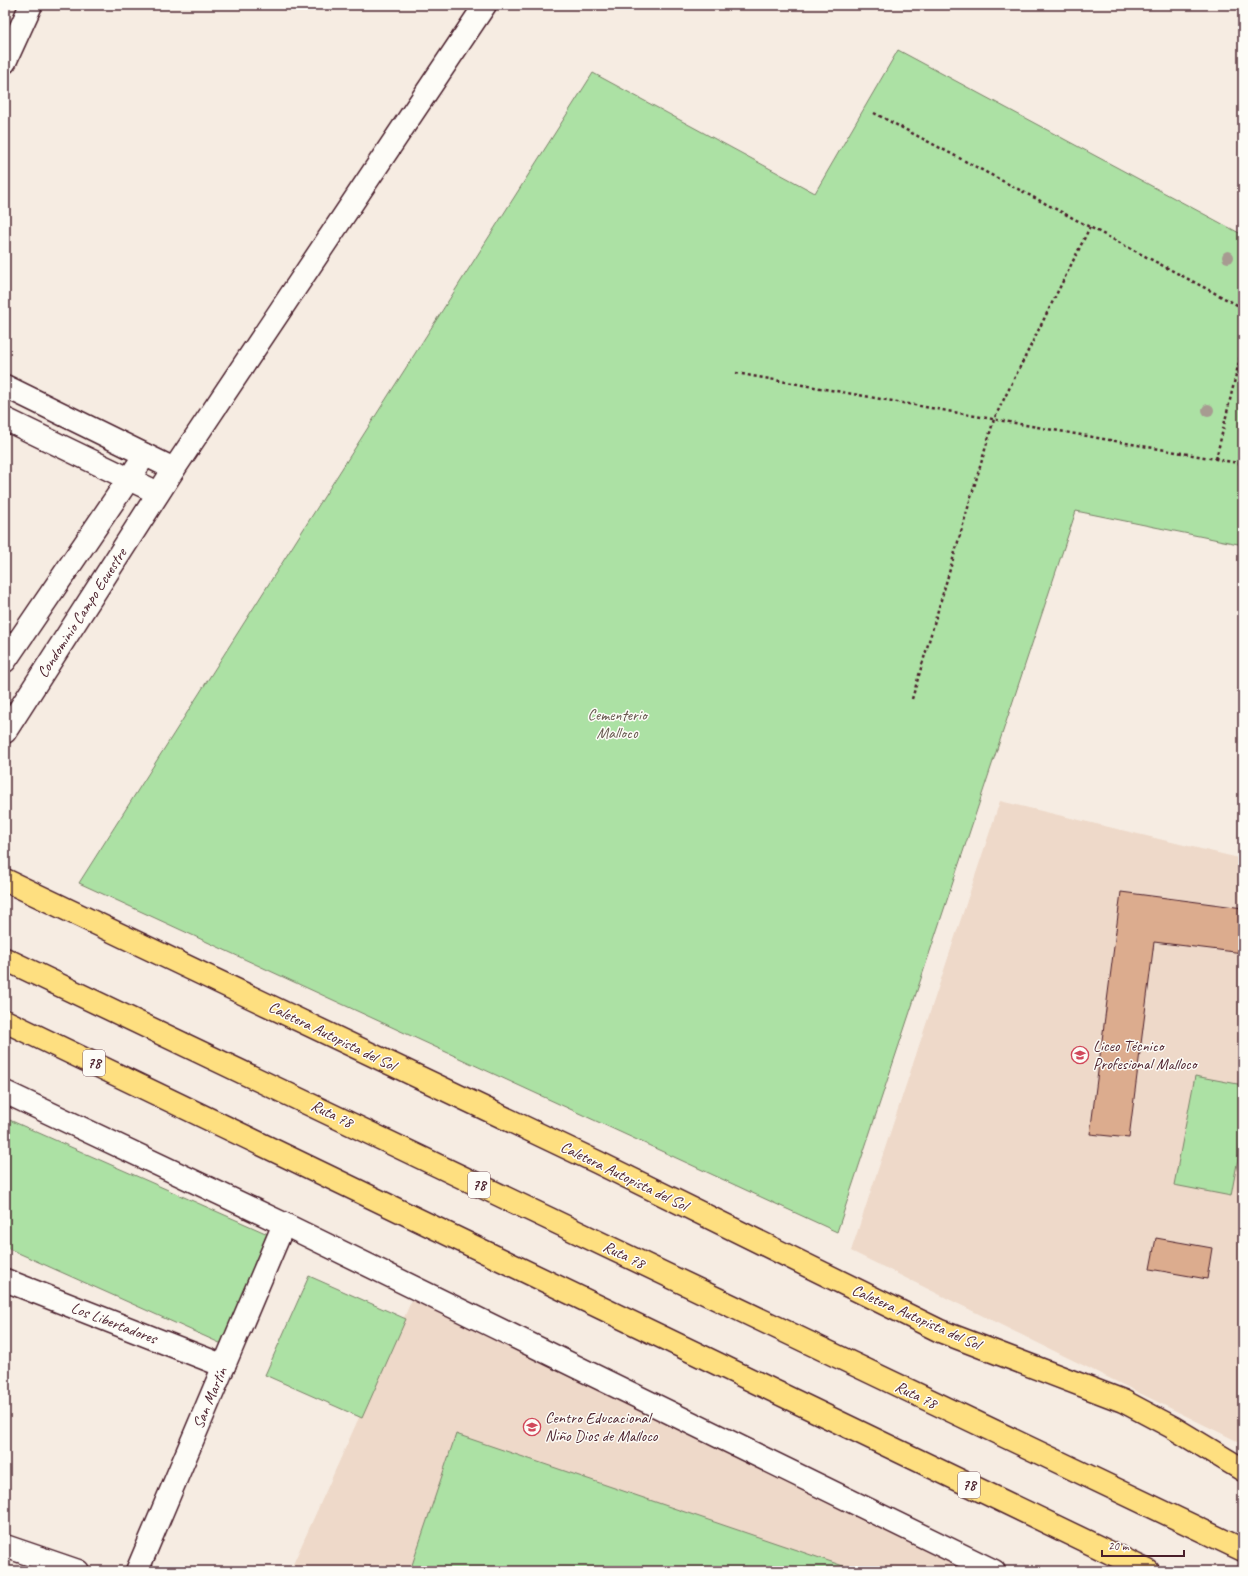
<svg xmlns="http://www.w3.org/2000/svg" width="1248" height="1576" font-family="Caveat,sans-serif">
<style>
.built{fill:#eed9c9}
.green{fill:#ace1a4;stroke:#7b8068}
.building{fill:#dcac8e;stroke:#4a1f2b}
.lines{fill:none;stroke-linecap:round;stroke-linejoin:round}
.street-casing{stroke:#4a1f2b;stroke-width:25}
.primary-casing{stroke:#4a1f2b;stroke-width:25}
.highway-casing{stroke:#4a1f2b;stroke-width:25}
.path{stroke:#4a1f2b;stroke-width:2.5;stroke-dasharray:3 3;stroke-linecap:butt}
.street{stroke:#fdfcf7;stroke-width:22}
.primary{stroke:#fedf80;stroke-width:22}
.highway{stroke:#fedf80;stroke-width:22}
.tree{fill:#a79b91}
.labels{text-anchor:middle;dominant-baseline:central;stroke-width:3;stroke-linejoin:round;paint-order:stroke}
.shield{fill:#fdfcf7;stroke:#806168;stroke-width:1}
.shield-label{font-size:15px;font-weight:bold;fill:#4a1f2b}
.street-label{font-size:16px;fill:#4a1f2b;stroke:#fdfcf7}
.park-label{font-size:16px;fill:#67594f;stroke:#fdfcf7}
.poi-label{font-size:16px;fill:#4a1f2b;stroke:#fdfcf7;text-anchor:start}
</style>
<rect width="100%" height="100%" fill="#f6ece2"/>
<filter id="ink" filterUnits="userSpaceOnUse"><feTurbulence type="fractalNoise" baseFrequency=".025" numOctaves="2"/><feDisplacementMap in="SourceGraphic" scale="8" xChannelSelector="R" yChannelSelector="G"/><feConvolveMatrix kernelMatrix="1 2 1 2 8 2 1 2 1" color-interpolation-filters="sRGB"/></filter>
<g filter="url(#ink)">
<g class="built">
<polygon points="1000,801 1243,859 1243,1444 851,1251"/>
<polygon points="419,1284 1000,1571 290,1571"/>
</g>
<g class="green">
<polygon points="898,50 1243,235 1243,545 1076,511 837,1232 79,883 593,73 815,193"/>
<polygon points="1195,1076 1243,1085 1243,1131 1231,1196 1174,1185"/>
<polygon points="5,1118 270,1235 222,1344 5,1247"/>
<polygon points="309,1276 406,1319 362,1418 265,1375"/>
<polygon points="456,1434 858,1571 410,1571"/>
</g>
<g class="building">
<polygon points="1121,892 1243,908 1243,953 1154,942 1129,1138 1090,1134"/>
<polygon points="1156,1238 1212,1248 1207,1279 1150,1269"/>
</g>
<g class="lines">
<defs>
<g id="street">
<polyline points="5,62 31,5"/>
<polyline points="5,386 174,469"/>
<polyline points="5,419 158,493"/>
<polyline points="5,661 145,455"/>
<polyline points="5,732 174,469 485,5"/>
<polyline points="5,1092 284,1224 994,1571"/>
<polyline points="5,1280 224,1366"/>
<polyline points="5,1546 78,1571"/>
<polyline points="137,1571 284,1224"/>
</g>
<polyline id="primary" points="5,880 597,1162 940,1331 1123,1401 1172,1427 1243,1470"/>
<g id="highway">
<polyline points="5,959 1243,1550"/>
<polyline points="5,1021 1148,1571"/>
</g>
</defs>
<use href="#street" class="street-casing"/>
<use href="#primary" class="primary-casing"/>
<use href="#highway" class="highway-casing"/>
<g class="path">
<polyline points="874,113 1243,308"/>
<polyline points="736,373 1243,464"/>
<polyline points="1216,459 1243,345"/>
<polyline points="912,699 994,419 1090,227"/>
</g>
<use href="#street" class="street"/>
<use href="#primary" class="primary"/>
<use href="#highway" class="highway"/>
</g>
<g class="tree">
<circle cx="1228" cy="257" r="6"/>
<circle cx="1208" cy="410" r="6"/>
</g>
</g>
<defs>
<symbol id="school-ring" viewBox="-11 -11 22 22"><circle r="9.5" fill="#fdfcf7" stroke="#d1495b" stroke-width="1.5"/><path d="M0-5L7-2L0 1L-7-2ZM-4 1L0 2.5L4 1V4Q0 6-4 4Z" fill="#d1495b"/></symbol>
</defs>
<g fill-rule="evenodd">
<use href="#school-ring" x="1070" y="1045" width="20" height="20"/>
<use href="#school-ring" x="522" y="1417" width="20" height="20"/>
</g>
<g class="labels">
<g class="shield">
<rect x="83" y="1050" width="22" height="26" rx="3"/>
<rect x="468" y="1172" width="22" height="26" rx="3"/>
<rect x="958" y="1472" width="22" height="26" rx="3"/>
</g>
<g class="shield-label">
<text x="94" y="1063">78</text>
<text x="479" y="1185">78</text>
<text x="969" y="1485">78</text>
</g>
<g class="street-label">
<text transform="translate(82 613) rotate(-57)">Condominio Campo Ecuestre</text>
<text transform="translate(332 1036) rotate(26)">Caletera Autopista del Sol</text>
<text transform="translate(332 1114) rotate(26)">Ruta 78</text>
<text transform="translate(624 1176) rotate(26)">Caletera Autopista del Sol</text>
<text transform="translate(624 1255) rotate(26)">Ruta 78</text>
<text transform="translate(916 1317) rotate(24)">Caletera Autopista del Sol</text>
<text transform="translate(114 1323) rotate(21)">Los Libertadores</text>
<text transform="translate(916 1395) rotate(26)">Ruta 78</text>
<text transform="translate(210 1398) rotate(-67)">San Martín</text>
</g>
<g class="park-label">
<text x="617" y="715">Cementerio<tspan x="617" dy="18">Malloco</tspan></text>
</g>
<g class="poi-label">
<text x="1093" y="1046">Liceo Técnico<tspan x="1093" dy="18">Profesional Malloco</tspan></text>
<text x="545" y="1418">Centro Educacional<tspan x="545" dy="18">Niño Dios de Malloco</tspan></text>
</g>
</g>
<rect width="1248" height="1576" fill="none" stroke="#fdfcf7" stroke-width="20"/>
<rect x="10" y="10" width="1228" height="1556" fill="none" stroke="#4a1f2b" stroke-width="1.5" filter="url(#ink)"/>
<path d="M1102 1550v6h82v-6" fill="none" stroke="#4a1f2b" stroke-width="2"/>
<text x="1108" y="1550" font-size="12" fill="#4a1f2b" stroke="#fdfcf7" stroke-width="3" paint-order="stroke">20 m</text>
</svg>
